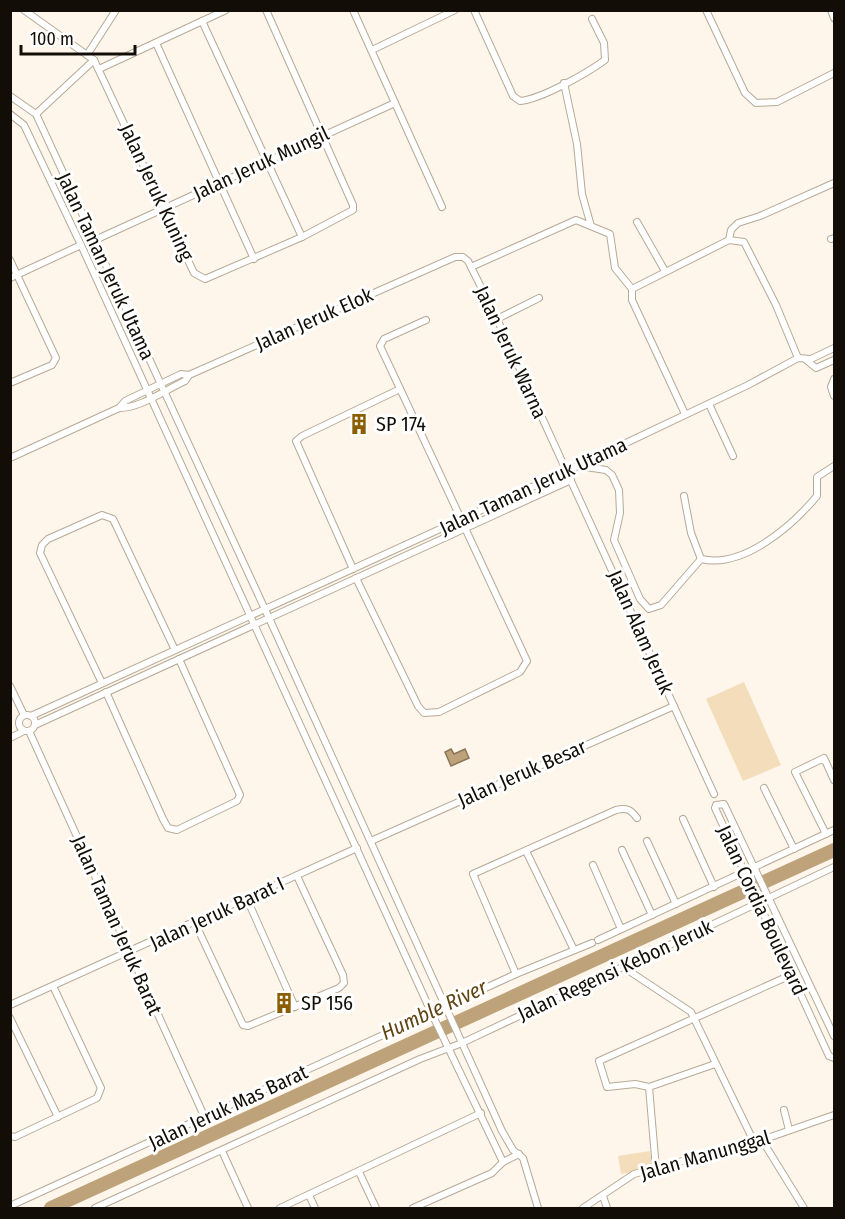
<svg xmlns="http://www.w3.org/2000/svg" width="845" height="1219" font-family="'Fira Sans Condensed',sans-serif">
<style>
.green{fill:#f4ddbb}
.water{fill:#bda27a;stroke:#8a7658;stroke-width:1.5}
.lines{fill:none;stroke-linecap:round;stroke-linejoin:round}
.river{stroke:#bda27a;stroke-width:14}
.street-casing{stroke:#b6a996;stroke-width:8}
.street{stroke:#fff;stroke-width:6}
.labels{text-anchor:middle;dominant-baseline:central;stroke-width:6;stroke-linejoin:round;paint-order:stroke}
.street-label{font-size:20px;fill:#120e07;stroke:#fff}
.poi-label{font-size:20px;fill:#120e07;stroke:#fff;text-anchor:start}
.water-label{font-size:21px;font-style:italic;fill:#604412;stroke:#fff}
</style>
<rect width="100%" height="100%" fill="#fef6ea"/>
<g class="green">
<polygon points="744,682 781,765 743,781 706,699"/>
<polygon points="650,1151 653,1168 621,1174 618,1156"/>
</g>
<polygon class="water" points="451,749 454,754 465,749 469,758 451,766 445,752"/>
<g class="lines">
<polyline class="river" points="51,1208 834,850"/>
<defs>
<g id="street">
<polyline points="24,10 94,60 194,273 205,279 302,237 353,210 353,205 266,10"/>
<polyline points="353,10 442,207"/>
<path d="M474,10L513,96L520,101C542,99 587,73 605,60L604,43L592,19"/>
<polyline points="706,10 745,93 756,103 777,102 834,73"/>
<polyline points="831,10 834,18"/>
<polyline points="202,21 302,237"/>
<polyline points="156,43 254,259"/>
<polyline points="372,50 455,10"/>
<polyline points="87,55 116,10"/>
<polyline points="99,69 226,10"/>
<polyline points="564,83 577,144 582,194 591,226"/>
<polyline points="10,96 36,114 269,618 502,1131 513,1150 523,1158 538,1208"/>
<polyline points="10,114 24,125 81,245 432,1014 503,1162"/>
<polyline points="36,114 94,60"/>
<polyline points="637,222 665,271"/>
<polyline points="831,239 834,238"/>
<polyline points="95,240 395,103"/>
<polyline points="729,240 731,230 738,223 760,216 834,183"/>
<polyline points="10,260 56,358 52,365 10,383"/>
<polyline points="471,267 576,220 610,234 615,268 632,289"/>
<polyline points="10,278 81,245"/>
<polyline points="497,319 539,298"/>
<polyline points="426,320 384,339 380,346 461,519"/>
<polyline points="805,359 816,368 834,360"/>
<polyline points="834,379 831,387 834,396"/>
<polyline points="709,404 733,456"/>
<polyline points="119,408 125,401 181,374 189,375"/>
<polyline points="685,414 632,300 632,289 729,240 744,242 776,305 798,358"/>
<path d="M10,458L119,408C141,408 165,390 185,381L189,375L455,257H463L468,261L497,319L714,794"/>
<path d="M579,466L606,470L612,475L619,490L620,513L614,540L640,599L649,609L661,605L701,559C743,569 792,526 817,496V477L834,466"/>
<polyline points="684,496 691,533 701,559"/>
<polyline points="353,569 296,441 302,436 400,389"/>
<polyline points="356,578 418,706 424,713 439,712 520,672 527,661 465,528"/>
<polyline points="102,683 40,553 42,545 48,539 102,515 113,519 175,650"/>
<polyline points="10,686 24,715"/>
<polyline points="106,692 163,819 168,828 177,830 237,801 240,795 179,659"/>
<circle cx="27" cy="723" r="8"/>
<polyline points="31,716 567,471 748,385 798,358 811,359 834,348"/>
<polyline points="35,725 571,480"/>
<polyline points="29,731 205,1118"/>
<polyline points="10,738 24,731"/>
<polyline points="764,788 794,849"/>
<polyline points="683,819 714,887"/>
<polyline points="826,834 795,772 824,758 834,780"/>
<polyline points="371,841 674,706"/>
<polyline points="647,841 676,904"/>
<polyline points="622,850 652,915"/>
<polyline points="526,851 574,950"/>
<polyline points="593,865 621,929"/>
<polyline points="247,899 295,1007"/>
<polyline points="195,923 243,1025 248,1026 339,988 344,983 343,975 297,876"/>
<polyline points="598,940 834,830"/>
<polyline points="623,967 691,1012 754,1142"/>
<path d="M516,974L473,874L616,810C627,807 631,810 637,818"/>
<polyline points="10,1005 357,848"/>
<polyline points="10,1018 58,1117"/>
<polyline points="834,1036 724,804 716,805 715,808 829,1056 834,1058"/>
<polyline points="649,1087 635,1084 607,1087 599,1061 791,975"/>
<polyline points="784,1110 789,1130"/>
<polyline points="10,1136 15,1137 97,1098 101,1088 53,986"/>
<polyline points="762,1140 804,1208"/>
<polyline points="222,1151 248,1208"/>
<polyline points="656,1169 649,1087 715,1064"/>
<polyline points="359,1172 376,1208"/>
<polyline points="309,1195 315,1208"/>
<polyline points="603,1196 607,1208"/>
<polyline points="10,1206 516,974 592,943"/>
<polyline points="95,1208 420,1059 462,1043 834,867"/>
<polyline points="280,1208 481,1113"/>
<polyline points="413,1208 492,1173 503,1162 519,1154"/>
<polyline points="583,1208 634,1174 762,1140 834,1115"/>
</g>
</defs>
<use href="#street" class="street-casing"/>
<use href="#street" class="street"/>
</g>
<defs>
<symbol id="building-bare" viewBox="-9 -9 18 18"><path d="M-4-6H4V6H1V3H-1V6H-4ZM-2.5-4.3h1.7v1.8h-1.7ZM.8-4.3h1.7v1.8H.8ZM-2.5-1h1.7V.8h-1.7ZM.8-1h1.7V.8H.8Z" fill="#8b5f01" stroke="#fff" stroke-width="2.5" paint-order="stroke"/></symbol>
</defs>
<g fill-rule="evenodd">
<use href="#building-bare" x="344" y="409" width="30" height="30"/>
<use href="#building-bare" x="269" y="988" width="30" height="30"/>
</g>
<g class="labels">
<g class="street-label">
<text transform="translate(261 163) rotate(-25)">Jalan Jeruk Mungil</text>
<text transform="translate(157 192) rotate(65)">Jalan Jeruk Kuning</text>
<text transform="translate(106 266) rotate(65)">Jalan Taman Jeruk Utama</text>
<text transform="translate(314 319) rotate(-24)">Jalan Jeruk Elok</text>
<text transform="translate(511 352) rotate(65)">Jalan Jeruk Warna</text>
<text transform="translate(533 486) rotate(-25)">Jalan Taman Jeruk Utama</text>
<text transform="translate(641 632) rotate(66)">Jalan Alam Jeruk</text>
<text transform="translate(522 773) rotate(-24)">Jalan Jeruk Besar</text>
<text transform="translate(762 910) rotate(65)">Jalan Cordia Boulevard</text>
<text transform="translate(217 913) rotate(-25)">Jalan Jeruk Barat I</text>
<text transform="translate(117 925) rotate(66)">Jalan Taman Jeruk Barat</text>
<text transform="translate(615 970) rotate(-25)">Jalan Regensi Kebon Jeruk</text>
<text transform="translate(228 1107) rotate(-25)">Jalan Jeruk Mas Barat</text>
<text transform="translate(705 1155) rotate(-16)">Jalan Manunggal</text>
</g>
<g class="poi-label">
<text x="376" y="424">SP 174</text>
<text x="301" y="1003">SP 156</text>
</g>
<g class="water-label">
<text transform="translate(434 1010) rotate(-25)">Humble River</text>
</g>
</g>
<rect width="845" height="1219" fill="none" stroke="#120e07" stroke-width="24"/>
<path d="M21 45v9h114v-9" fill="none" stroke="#120e07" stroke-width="3"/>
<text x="30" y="45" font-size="18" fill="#120e07" stroke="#ffffff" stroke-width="4.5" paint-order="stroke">100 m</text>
</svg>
